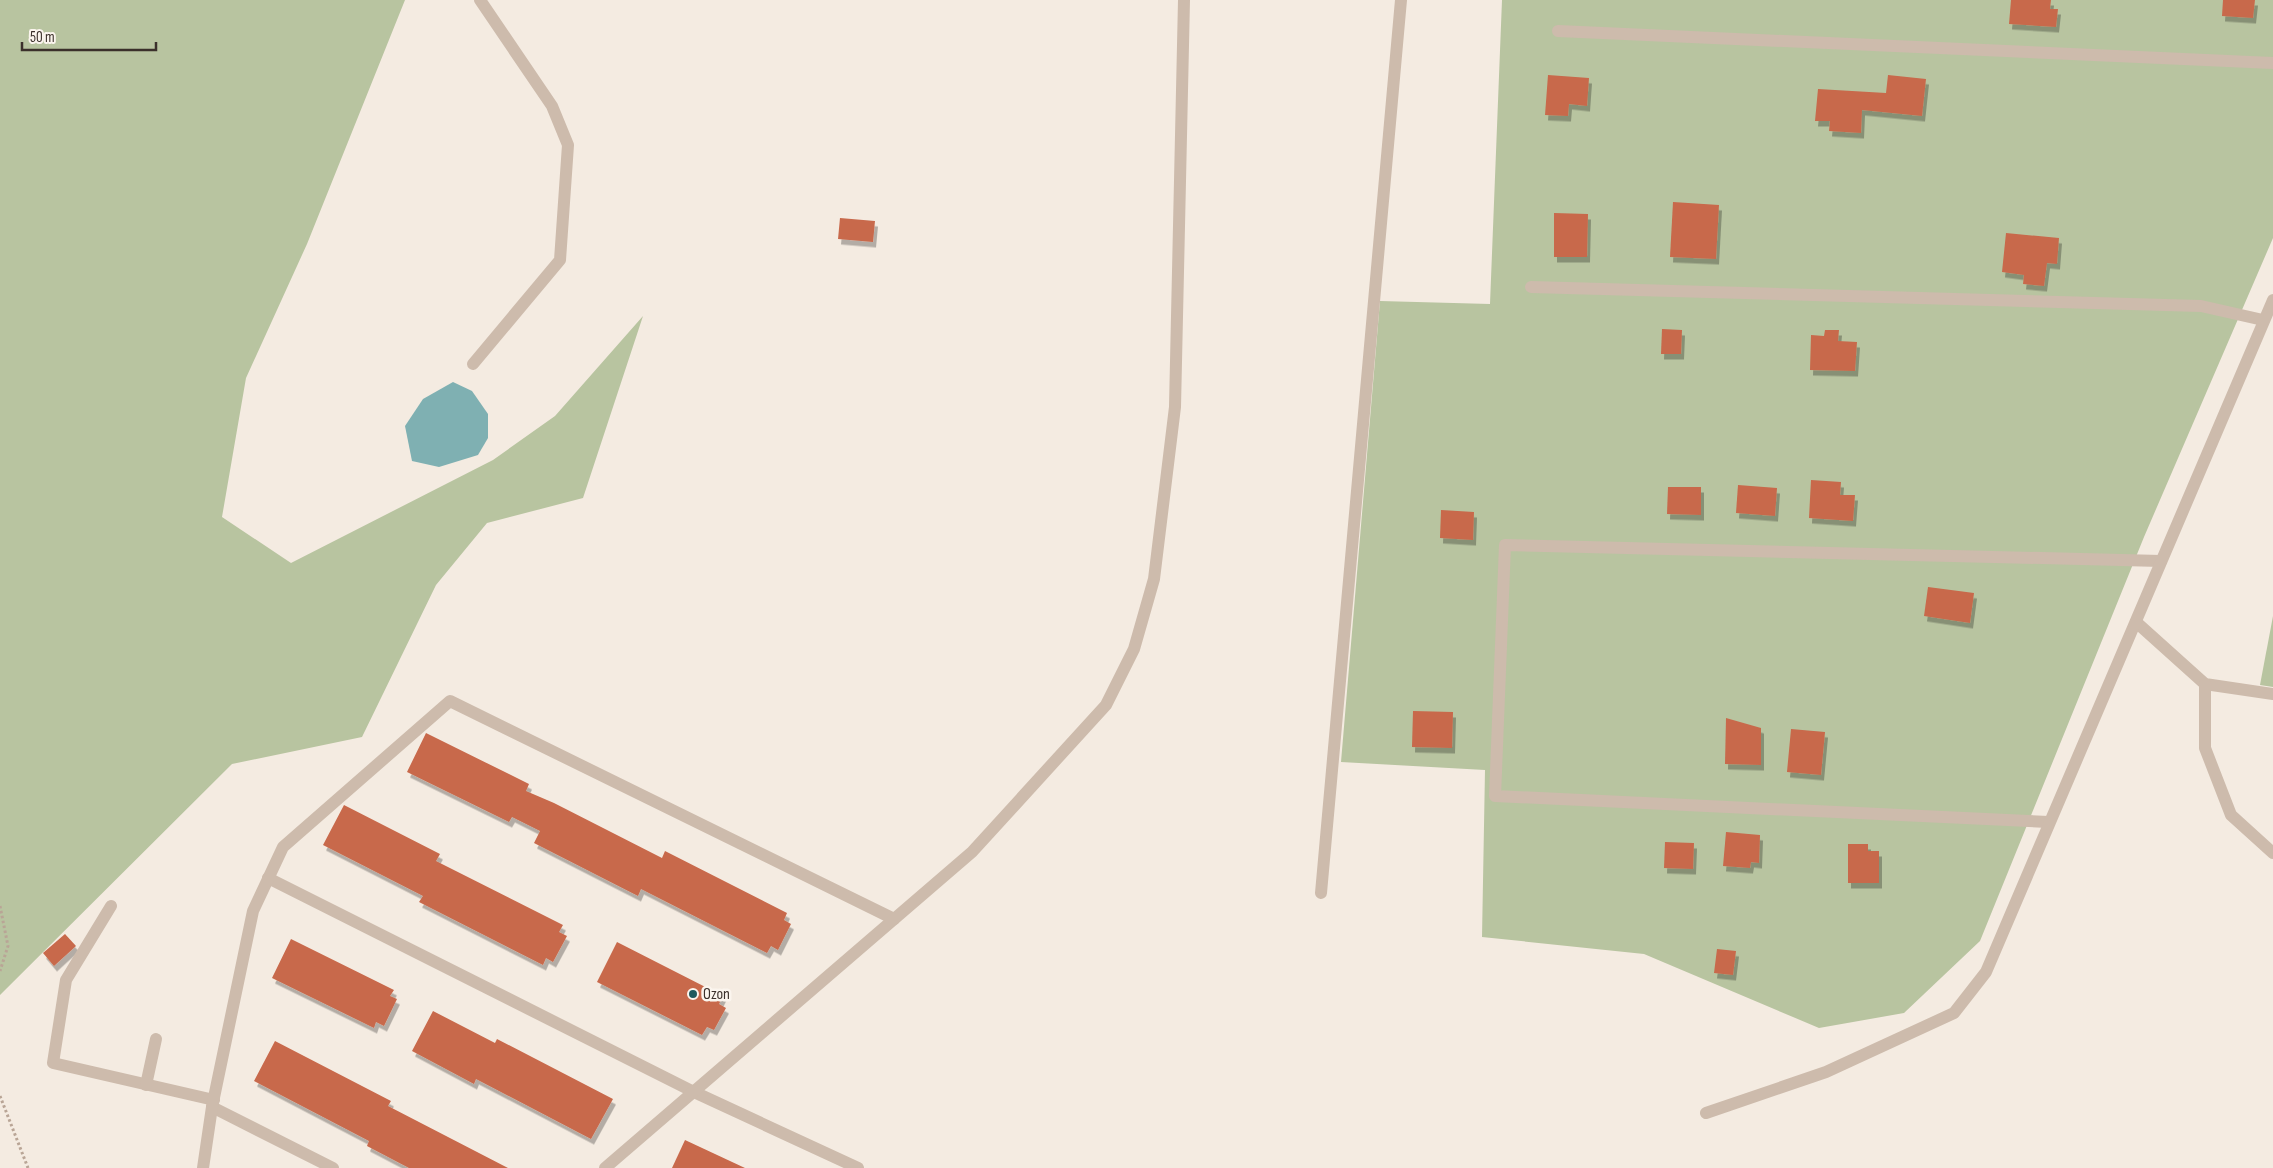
<svg xmlns="http://www.w3.org/2000/svg" width="2273" height="1168" font-family="'Sofia Sans Condensed',sans-serif">
<style>
.green{fill:#b8c4a0}
.water{fill:#7fb0b2}
.building{fill:#c8694b;filter:url(#shadow)}
.lines{fill:none;stroke-linecap:round;stroke-linejoin:round}
.path{stroke:#b9a596;stroke-width:3;stroke-dasharray:2.5 2.5;stroke-linecap:butt}
.minor{stroke:#cdbbac;stroke-width:12}
.poi-dot{fill:#1f5a5e;stroke:#fbf5ee;stroke-width:2}
.labels{text-anchor:middle;dominant-baseline:central;stroke-width:5;stroke-linejoin:round;paint-order:stroke}
.poi-label{font-size:16px;fill:#3b302b;stroke:#fbf5ee;text-anchor:start}
</style>
<defs>
<filter id="shadow"><feDropShadow dx="3" dy="5.5" stdDeviation="0" flood-color="#0004"/></filter>
</defs>
<rect width="100%" height="100%" fill="#f4ebe1"/>
<g class="green">
<polygon points="0,0 405,0 307,244 246,378 222,517 291,563 493,460 555,416 643,316 583,498 487,523 436,585 362,737 232,764 0,995"/>
<polygon points="1502,0 2273,0 2273,238 2144,537 1980,941 1904,1013 1819,1028 1644,954 1482,937 1485,770 1341,762 1380,301 1490,304"/>
<polygon points="2273,616 2273,687 2260,685"/>
</g>
<polygon class="water" points="453,382 472,391 488,414 488,438 478,455 439,467 412,461 405,426 423,399"/>
<g class="building">
<polygon points="2011,0 2051,0 2050,9 2058,9 2056,27 2009,24"/>
<polygon points="2223,0 2255,0 2253,18 2222,16"/>
<polygon points="1548,75 1589,78 1587,106 1569,104 1568,116 1545,115"/>
<polygon points="1888,75 1926,79 1922,116 1862,110 1861,133 1829,131 1830,121 1815,121 1818,89 1886,93"/>
<polygon points="1673,202 1719,205 1716,259 1670,257"/>
<polygon points="1554,213 1588,214 1587,257 1554,257"/>
<polygon points="840,218 875,221 873,242 838,239"/>
<polygon points="2006,233 2059,238 2057,264 2047,263 2044,286 2023,284 2024,275 2002,272"/>
<polygon points="1662,329 1682,330 1681,354 1661,354"/>
<polygon points="1825,330 1839,330 1838,341 1857,342 1855,371 1810,370 1811,335 1824,336"/>
<polygon points="1811,480 1841,482 1840,495 1855,495 1853,521 1809,518"/>
<polygon points="1738,485 1777,488 1775,516 1736,513"/>
<polygon points="1668,487 1701,487 1701,515 1667,514"/>
<polygon points="1441,510 1474,512 1473,540 1440,538"/>
<polygon points="1928,587 1974,593 1970,623 1924,616"/>
<polygon points="1413,711 1453,712 1452,748 1412,747"/>
<polygon points="1726,718 1761,728 1761,765 1725,764"/>
<polygon points="1791,729 1825,732 1821,775 1787,772"/>
<polygon points="426,733 529,784 526,791 554,803 662,858 665,851 787,913 784,920 791,924 778,950 771,946 767,953 641,889 638,896 534,843 540,831 512,817 509,822 407,772"/>
<polygon points="344,805 440,854 436,861 563,925 559,932 567,936 553,962 546,958 543,965 419,902 423,896 323,845"/>
<polygon points="1726,832 1760,835 1759,863 1751,862 1750,868 1723,866"/>
<polygon points="1665,842 1694,843 1693,869 1664,868"/>
<polygon points="1848,844 1868,844 1868,851 1879,851 1879,883 1848,883"/>
<polygon points="65,934 76,946 54,966 43,953"/>
<polygon points="291,939 394,990 390,996 397,999 384,1026 376,1022 374,1028 272,978"/>
<polygon points="617,942 723,996 719,1004 726,1008 714,1030 707,1027 702,1035 597,982"/>
<polygon points="1717,949 1736,951 1733,975 1714,973"/>
<polygon points="433,1011 495,1043 497,1039 613,1099 591,1139 476,1079 474,1084 412,1051"/>
<polygon points="275,1041 391,1101 388,1106 508,1168 409,1168 367,1146 369,1141 254,1081"/>
<polygon points="685,1140 745,1168 672,1168"/>
</g>
<g class="lines">
<g class="path">
<polyline points="0,906 8,946 0,971"/>
<polyline points="0,1096 28,1168"/>
</g>
<g class="minor">
<polyline points="1558,31 2273,63"/>
<polyline points="1531,287 2201,306 2263,320"/>
<polyline points="473,364 560,260 568,145 552,106 480,0"/>
<polyline points="2136,622 2205,684 2273,694"/>
<polyline points="2205,684 2205,748 2231,815 2273,853"/>
<polyline points="2048,822 1495,796 1505,545 2161,561"/>
<polyline points="268,878 694,1092 858,1168"/>
<polyline points="1321,893 1401,0"/>
<polyline points="111,906 66,980 53,1063 214,1100"/>
<polyline points="146,1085 156,1039"/>
<polyline points="212,1107 333,1168"/>
<polyline points="1706,1113 1826,1072 1954,1013 1986,972 2273,300"/>
<polyline points="203,1168 212,1107 253,911 283,847 450,701 894,919"/>
<polyline points="605,1168 972,852 1106,705 1134,649 1154,579 1175,407 1184,0"/>
</g>
</g>
<circle class="poi-dot" cx="693" cy="994" r="5"/>
<g class="labels">
<g class="poi-label">
<text x="703" y="994">Ozon</text>
</g>
</g>
<path d="M22 42v8h134v-8" fill="none" stroke="#3b302b" stroke-width="2.5"/>
<text x="30" y="42" font-size="15" fill="#3b302b" stroke="#fbf5ee" stroke-width="4" paint-order="stroke">50 m</text>
</svg>
